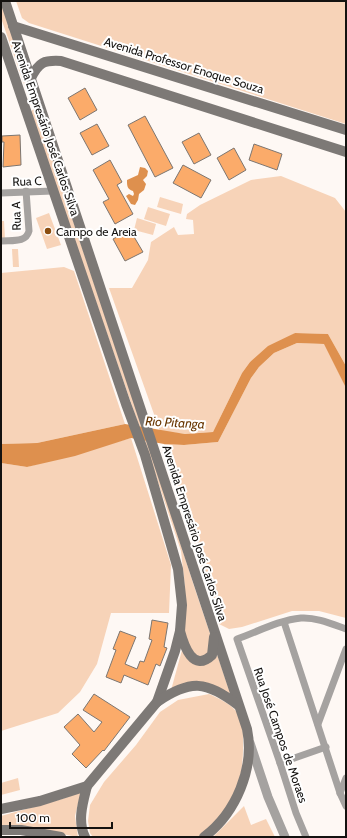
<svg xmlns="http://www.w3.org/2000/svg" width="347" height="838" font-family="Cabin,sans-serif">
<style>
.green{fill:#f7d3b8}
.water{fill:#de904e}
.building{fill:#fbab6a;stroke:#7c7671}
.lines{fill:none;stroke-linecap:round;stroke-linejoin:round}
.minor{stroke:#a5a2a0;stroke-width:7}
.tertiary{stroke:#a5a2a0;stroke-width:9}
.secondary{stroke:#7d7976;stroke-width:10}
.poi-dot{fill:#8b4d0f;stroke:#fff;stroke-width:1.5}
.labels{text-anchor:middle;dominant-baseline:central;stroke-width:4;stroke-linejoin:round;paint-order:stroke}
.street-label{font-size:12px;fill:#141210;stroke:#fff}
.poi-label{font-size:12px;fill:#141210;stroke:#fff;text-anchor:start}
.water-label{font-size:13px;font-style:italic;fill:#683600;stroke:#fff}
</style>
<rect width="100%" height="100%" fill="#fef8f4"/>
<g class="green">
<polygon points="1,1 29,86 25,87 1,18"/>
<polygon points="16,1 346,1 346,124 29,23 22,18"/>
<polygon points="34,109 37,114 150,449 194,586 231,696 208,686 170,694 185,639 185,588 181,551 147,449 30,112"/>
<polygon points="281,176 335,198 346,212 346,366 328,334 295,333 250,362 242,373 213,432 185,434 160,431 109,288 132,288 148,260 151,242 174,227 178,235 194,234 193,220 186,219 187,214 200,205 251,180"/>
<polygon points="160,197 183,204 181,214 157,207"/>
<polygon points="148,207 170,214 166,226 144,219"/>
<polygon points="49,213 61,245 47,249 36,218"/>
<polygon points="137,218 156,224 153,235 134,230"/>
<polygon points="1,221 4,221 5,239 1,239"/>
<polygon points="12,249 18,249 19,267 13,267"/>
<polygon points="64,267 74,271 125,424 37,443 1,444 1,273"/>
<polygon points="297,343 325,344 346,388 346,618 319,611 292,611 242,627 229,629 219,624 164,444 184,445 218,442 251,378 259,367 274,353"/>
<polygon points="131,438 171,565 169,613 111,613 97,664 80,692 58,713 1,731 1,463 27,467"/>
<path d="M209,694C218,698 229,703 235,710C243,718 243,732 243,742C244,781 233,816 198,837H93L90,833L88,821L90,805L104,782L136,745L160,712L178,700Z"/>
<polygon points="18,778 20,790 1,795 1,783"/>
<polygon points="81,792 75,816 78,837 24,827 1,828 1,816 62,799"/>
<polygon points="244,806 251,825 266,819 275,837 213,837"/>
</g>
<g class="water">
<path d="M140,167L145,168L148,171L147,176L143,180L146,184L144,190L139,194L138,200L135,205L131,204L126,196L129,194L133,196L134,194L133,191C127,189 127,186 127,180L138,175Z"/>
<polygon points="295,333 328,334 346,366 346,388 324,344 297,343 274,353 259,367 251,378 218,442 184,445 164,444 131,438 75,456 27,467 1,463 1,444 37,443 125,424 185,434 213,432 242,373 250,362 268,346"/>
</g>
<g class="building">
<polygon points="85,88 97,110 80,120 68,98"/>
<polygon points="145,116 173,168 155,177 128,125"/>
<polygon points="97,124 109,146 92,155 80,133"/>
<polygon points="199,133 211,155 194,164 182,142"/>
<polygon points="20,135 21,165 3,167 4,142 2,142 2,136"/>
<polygon points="254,144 282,154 277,170 249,160"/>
<polygon points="234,148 246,170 229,180 217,158"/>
<polygon points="110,160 122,182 117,185 133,214 115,224 103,202 109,199 93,170"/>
<polygon points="183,165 211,180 201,198 173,183"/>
<polygon points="130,230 143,252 125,261 113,239"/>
<polygon points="152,620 168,623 164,647 167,648 160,666 156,664 148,685 124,675 121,683 106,677 116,650 113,649 120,631 136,637 125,664 137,669 140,661 144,662 152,640 149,639"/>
<polygon points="94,694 130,717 104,751 103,750 86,768 72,754 80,745 64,727 78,714 94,732 102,722 83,710"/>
</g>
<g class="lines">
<g class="minor">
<polyline points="1,193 53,191"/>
<path d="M1,241C12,240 26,243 29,231L26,191"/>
<polyline points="284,622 340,793 346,806"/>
<polyline points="318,724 346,649"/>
<polyline points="280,763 326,747"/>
<polyline points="340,793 346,778"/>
<path d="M306,837L296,813L280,763L237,639C257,632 279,620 301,618C316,617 332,624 346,629"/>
</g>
<polyline class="tertiary" points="250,743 268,797 285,837"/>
<g class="secondary">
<path d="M5,1L247,729C255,768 236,813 204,837"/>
<polyline points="13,26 346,130"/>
<polyline points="1,37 126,404 145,455 178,569 182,605 180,631 175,651 157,702 87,786 40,801 1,809"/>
<path d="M31,78C39,62 44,60 61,61L346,152"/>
<path d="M180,631C184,646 193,673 212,655L214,637"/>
<path d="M157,702C191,679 206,681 238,705"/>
<polyline points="1,830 21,830 61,837"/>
<path d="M85,837C77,821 83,802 87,786"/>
</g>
</g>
<circle class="poi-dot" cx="48" cy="231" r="4"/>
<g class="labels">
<g class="street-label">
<text transform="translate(184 65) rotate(17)">Avenida Professor Enoque Souza</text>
<text transform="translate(46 128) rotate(71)">Avenida Empresário José Carlos Silva</text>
<text transform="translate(27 181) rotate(-2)">Rua C</text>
<text transform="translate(16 216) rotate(-91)">Rua A</text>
<text transform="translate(195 533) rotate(72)">Avenida Empresário José Carlos Silva</text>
<text transform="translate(281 735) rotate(71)">Rua José Campos de Moraes</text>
</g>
<g class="poi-label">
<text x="56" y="231">Campo de Areia</text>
</g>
<g class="water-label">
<text transform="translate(175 422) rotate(3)">Rio Pitanga</text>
</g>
</g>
<rect width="347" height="838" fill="none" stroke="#141210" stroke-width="4"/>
<path d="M10 822v6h102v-6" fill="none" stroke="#141210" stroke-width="2"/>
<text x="16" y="822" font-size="12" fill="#141210" stroke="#ffffff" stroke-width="3" paint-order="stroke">100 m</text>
</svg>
